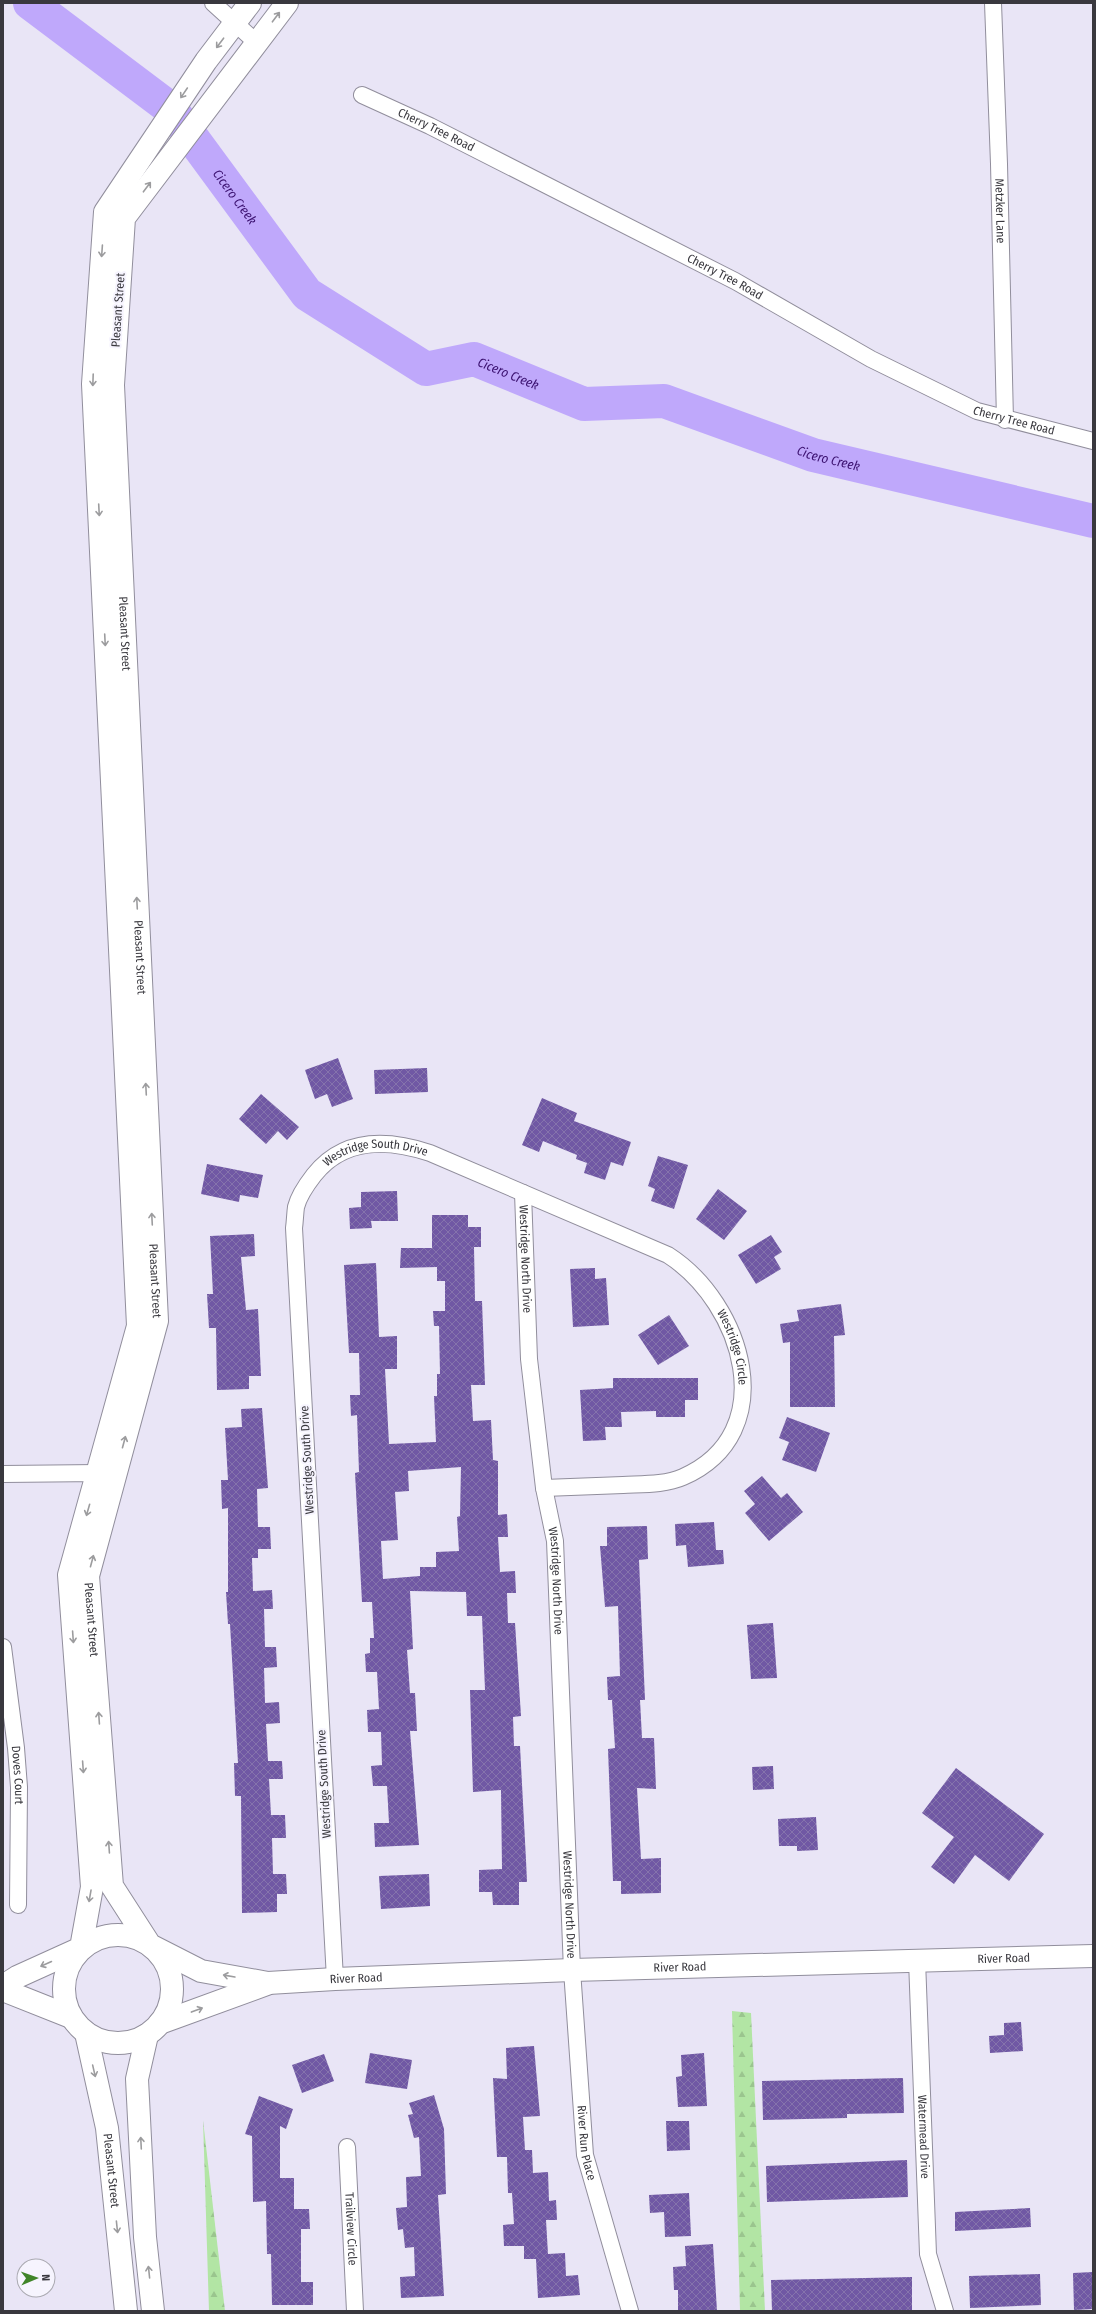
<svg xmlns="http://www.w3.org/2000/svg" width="1096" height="2314" font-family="'Fira Sans Condensed',sans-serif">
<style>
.forest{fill:url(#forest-firs)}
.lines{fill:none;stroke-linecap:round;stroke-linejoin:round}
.river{stroke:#bfa8fb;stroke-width:34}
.building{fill:url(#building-cross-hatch);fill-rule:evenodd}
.street-casing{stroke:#918e9c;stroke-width:18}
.secondary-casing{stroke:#918e9c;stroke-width:24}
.street{stroke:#fff;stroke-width:16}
.secondary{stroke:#fff;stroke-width:22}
.oneway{stroke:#9c9c9e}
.labels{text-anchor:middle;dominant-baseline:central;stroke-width:4;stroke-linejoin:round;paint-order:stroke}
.street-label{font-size:12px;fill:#39383e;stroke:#f6f4fe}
.water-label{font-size:13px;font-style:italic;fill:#3b1170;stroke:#f6f4fe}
</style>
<defs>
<pattern id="forest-firs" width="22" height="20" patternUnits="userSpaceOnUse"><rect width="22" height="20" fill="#b2e5a4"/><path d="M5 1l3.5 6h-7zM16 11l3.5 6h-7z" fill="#9ac58e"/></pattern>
<pattern id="building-cross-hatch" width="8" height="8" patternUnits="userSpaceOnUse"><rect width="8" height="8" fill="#7058a4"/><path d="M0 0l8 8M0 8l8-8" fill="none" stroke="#8573ac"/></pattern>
</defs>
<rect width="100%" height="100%" fill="#e9e5f6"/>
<g class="forest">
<polygon points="732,2011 751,2013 765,2311 740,2311"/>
<polygon points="203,2120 225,2311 209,2311"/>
</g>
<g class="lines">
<path class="river" id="s1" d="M30,3L171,109L307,294L426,369L474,359L584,404L664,401L813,455L1093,521"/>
</g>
<g class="building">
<polygon points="338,1058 353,1099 332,1107 327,1094 315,1099 305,1070"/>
<polygon points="427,1068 428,1092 375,1094 374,1070"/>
<polygon points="261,1094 299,1127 287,1140 278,1131 266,1144 239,1119"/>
<polygon points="542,1098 577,1113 574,1121 631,1142 623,1166 611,1162 605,1180 584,1173 587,1163 576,1159 577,1155 543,1141 539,1152 522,1145"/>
<polygon points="658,1156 688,1165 674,1209 651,1201 655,1189 648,1186"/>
<polygon points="207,1164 263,1175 258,1198 240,1195 239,1202 201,1194"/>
<polygon points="718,1189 747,1211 724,1240 696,1219"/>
<polygon points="397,1191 398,1221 371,1221 372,1228 350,1229 349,1208 361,1207 361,1192"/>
<path d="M432,1215H468V1227H481V1247H474L475,1301H482L485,1385H471L473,1421L491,1420L493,1460L498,1461V1515L507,1514L508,1537H498L500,1572L515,1571L516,1593H507L508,1623H515L521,1716L513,1717L514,1746H520L526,1860L527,1882H519V1905H493L492,1892H479V1870L502,1869L501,1790L473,1792L470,1690H485L482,1616H467L466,1592L410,1591L413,1649L407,1650L410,1693H415L417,1731H410L419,1845L375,1847L374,1823H389L387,1786H373L371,1766L382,1765L381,1732H368L367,1710L379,1709L377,1672H366L365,1654L370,1653V1638H374L372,1602H362L355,1473L359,1472L357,1415L351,1416L350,1395H360L359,1353H349L344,1265L376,1263L379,1337L397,1336V1369H385L389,1444L436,1442L434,1396H437V1374H440L439,1326H434L433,1311H445V1281H437V1267L400,1268L401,1248H432ZM461,1467L460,1516L457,1517L459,1551L436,1552V1567H420V1576L383,1579L381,1541L398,1540L395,1492L409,1491L408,1471Z"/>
<polygon points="254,1234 255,1256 241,1257 246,1310 258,1309 261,1376 249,1376 249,1389 217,1390 216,1328 209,1328 207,1294 213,1294 210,1236"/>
<polygon points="771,1235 782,1252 774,1257 781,1269 756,1284 738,1255"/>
<polygon points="595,1268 595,1279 606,1278 609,1325 573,1327 570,1269"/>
<polygon points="841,1304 845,1335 834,1336 835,1407 790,1407 790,1342 783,1343 780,1324 799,1321 797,1310"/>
<polygon points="669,1315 689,1346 658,1365 638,1335"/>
<polygon points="613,1378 698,1378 698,1400 685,1400 685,1417 656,1417 656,1411 621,1412 622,1427 605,1427 606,1440 583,1441 580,1390 613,1388"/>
<polygon points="262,1408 268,1488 257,1489 258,1527 270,1527 271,1549 258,1549 258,1558 252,1558 253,1591 272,1590 273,1609 264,1609 265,1647 276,1647 277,1667 264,1668 265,1703 279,1702 280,1723 266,1724 268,1761 282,1761 283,1779 269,1779 271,1815 285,1815 286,1838 272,1838 273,1874 286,1874 287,1894 277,1894 277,1912 242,1913 241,1796 235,1796 234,1763 238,1763 230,1624 228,1624 226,1592 228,1592 228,1508 222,1509 221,1480 228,1480 225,1428 242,1427 241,1409"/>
<polygon points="787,1417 830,1433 816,1472 782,1460 789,1442 779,1438"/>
<polygon points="762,1476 781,1498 787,1493 803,1512 769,1541 745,1513 755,1504 744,1491"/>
<polygon points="714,1522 716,1550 723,1550 724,1564 688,1567 686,1545 676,1546 675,1524"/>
<polygon points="647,1526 648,1559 639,1560 645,1700 640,1700 642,1738 654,1738 656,1789 637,1788 641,1859 661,1858 661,1893 621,1894 621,1881 613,1881 608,1749 615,1748 612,1700 608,1700 607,1677 620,1676 618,1606 605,1607 600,1546 607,1546 607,1527"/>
<polygon points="773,1623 777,1678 751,1679 747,1625"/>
<polygon points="773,1766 774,1789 753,1790 752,1767"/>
<polygon points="956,1768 1044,1834 1009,1881 975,1855 954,1884 931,1867 954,1837 922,1813"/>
<polygon points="816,1817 818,1850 797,1851 797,1846 779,1846 778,1819"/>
<polygon points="429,1874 430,1906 381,1909 379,1876"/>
<polygon points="1021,2022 1023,2051 990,2053 989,2036 1004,2035 1004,2023"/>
<polygon points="534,2046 540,2116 523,2117 525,2150 532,2150 533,2173 548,2172 549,2201 556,2200 557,2220 546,2220 548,2254 565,2253 566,2276 578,2275 580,2295 538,2298 536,2259 524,2259 524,2246 504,2246 503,2225 514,2224 512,2193 508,2193 507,2157 497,2157 493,2078 507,2079 506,2048"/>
<polygon points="370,2053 412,2060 407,2089 365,2083"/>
<polygon points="704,2053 707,2106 678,2107 676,2077 682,2076 681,2055"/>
<polygon points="324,2054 334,2081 302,2093 292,2065"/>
<polygon points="903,2078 904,2113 847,2114 847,2118 763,2120 762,2081"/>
<polygon points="434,2095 444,2129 446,2194 438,2195 444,2296 401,2298 400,2277 415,2276 414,2247 405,2248 403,2229 398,2230 396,2208 407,2207 406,2177 421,2176 419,2137 414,2138 408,2115 413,2114 409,2103"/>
<polygon points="259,2096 293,2109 286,2129 280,2126 280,2178 294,2178 294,2209 309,2209 310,2229 301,2229 301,2282 313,2282 313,2305 272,2305 271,2254 267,2254 266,2201 253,2202 252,2136 245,2134"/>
<polygon points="666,2121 689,2121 690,2150 667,2151"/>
<polygon points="907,2160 908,2197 767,2202 766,2166"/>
<polygon points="689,2193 691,2236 665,2237 664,2212 650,2213 649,2195"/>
<polygon points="1030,2208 1031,2227 955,2231 955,2212"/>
<polygon points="713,2244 717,2311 678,2311 678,2290 674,2290 673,2267 686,2266 685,2246"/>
<polygon points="1093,2272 1093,2309 1074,2310 1073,2273"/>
<polygon points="1040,2274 1041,2305 970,2308 969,2276"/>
<polygon points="912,2277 912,2311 772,2311 771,2280"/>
</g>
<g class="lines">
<defs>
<g id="street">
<polyline points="213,3 257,43"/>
<path id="s2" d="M993,3L999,164L1005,420"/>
<path id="s3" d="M362,95L430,126L735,281L871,359L977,411L1093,441"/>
<path id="s4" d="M523,1193L529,1359L544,1488L555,1541L572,1970L585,2155L630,2311"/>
<polyline points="3,1474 99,1473 107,1477"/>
<path id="s5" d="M3,1647L16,1748L19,1787L18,1905"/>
<path id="s6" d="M917,1960L928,2254L945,2311"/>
<path id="s7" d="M335,1979L294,1228C295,1221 295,1214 296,1207C299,1195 307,1184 314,1175C344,1137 388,1139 430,1153L668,1255C743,1303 783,1433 683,1477C665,1485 642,1484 623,1485C597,1486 570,1487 544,1488"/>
<path id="s8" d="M347,2147L355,2311"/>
</g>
<g id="secondary">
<path id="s9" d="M287,3L124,218L113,385L157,1321L88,1576L112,1886L150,1945L201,1971L268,1983L335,1979L572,1970L1093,1956"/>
<circle cx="118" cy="1989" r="54"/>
<polyline points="3,1986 17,1977 81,1948 92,1887 69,1575 138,1326 93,384 105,212 206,61 250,3"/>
<polyline points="3,1990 71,2017"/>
<polyline points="160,2023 267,1984"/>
<path id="s10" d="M86,2033L107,2128L126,2311"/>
<polyline points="147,2035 137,2079 145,2237 153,2311"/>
</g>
</defs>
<use href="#street" class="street-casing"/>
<use href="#secondary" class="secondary-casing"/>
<use href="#street" class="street"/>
<use href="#secondary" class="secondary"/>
</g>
<defs><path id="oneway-shaft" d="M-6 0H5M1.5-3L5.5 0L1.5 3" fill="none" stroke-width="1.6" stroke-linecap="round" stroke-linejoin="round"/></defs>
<g class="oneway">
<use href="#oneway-shaft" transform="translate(276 17) rotate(-53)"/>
<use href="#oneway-shaft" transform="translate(220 43) rotate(127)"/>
<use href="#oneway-shaft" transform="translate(184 93) rotate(124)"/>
<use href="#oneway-shaft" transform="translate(147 187) rotate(-53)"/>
<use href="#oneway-shaft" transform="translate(102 251) rotate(94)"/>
<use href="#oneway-shaft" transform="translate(93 380) rotate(92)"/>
<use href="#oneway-shaft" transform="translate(99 510) rotate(87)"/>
<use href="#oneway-shaft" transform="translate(105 640) rotate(87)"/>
<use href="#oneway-shaft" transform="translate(137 903) rotate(-93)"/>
<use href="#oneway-shaft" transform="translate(146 1089) rotate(-93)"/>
<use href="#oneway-shaft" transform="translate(152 1219) rotate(-93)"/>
<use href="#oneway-shaft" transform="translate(124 1442) rotate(-75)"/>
<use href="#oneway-shaft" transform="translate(88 1510) rotate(106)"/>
<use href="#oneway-shaft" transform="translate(92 1561) rotate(-75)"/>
<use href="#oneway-shaft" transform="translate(73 1637) rotate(86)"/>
<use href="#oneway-shaft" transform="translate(99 1718) rotate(-94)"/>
<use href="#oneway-shaft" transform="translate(83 1767) rotate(86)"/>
<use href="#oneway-shaft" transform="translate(109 1847) rotate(-94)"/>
<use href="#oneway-shaft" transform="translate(90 1896) rotate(100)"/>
<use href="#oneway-shaft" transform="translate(46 1964) rotate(156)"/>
<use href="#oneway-shaft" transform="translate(229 1976) rotate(-170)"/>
<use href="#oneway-shaft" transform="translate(197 2010) rotate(-20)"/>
<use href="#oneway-shaft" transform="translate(94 2071) rotate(77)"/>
<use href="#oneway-shaft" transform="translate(141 2143) rotate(-93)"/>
<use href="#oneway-shaft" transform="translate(117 2227) rotate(84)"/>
<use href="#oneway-shaft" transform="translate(149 2272) rotate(-96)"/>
</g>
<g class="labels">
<g class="street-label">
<text stroke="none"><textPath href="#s3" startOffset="82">Cherry Tree Road</textPath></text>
<text stroke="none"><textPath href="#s2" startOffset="208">Metzker Lane</textPath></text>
<text stroke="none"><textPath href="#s3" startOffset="406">Cherry Tree Road</textPath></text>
<text transform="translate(118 310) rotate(-86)">Pleasant Street</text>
<text stroke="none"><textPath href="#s3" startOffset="730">Cherry Tree Road</textPath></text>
<text stroke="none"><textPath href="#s9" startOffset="686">Pleasant Street</textPath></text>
<text stroke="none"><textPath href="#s9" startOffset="1010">Pleasant Street</textPath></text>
<text stroke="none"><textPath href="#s7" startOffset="880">Westridge South Drive</textPath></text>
<text stroke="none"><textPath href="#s4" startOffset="66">Westridge North Drive</textPath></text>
<text stroke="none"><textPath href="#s9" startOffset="1334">Pleasant Street</textPath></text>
<text stroke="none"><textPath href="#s7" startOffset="1312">Westridge Circle</textPath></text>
<text transform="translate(307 1460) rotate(-93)">Westridge South Drive</text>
<text stroke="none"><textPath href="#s4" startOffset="390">Westridge North Drive</textPath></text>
<text stroke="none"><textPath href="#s9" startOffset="1682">Pleasant Street</textPath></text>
<text stroke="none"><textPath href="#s5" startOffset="129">Doves Court</textPath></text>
<text transform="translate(324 1784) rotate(-93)">Westridge South Drive</text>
<text stroke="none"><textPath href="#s4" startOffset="714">Westridge North Drive</textPath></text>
<text stroke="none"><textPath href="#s9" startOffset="2881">River Road</textPath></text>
<text stroke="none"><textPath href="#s9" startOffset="2557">River Road</textPath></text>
<text stroke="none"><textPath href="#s9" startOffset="2233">River Road</textPath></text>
<text stroke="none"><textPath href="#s6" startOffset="177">Watermead Drive</textPath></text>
<text stroke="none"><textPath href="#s4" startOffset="953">River Run Place</textPath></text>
<text stroke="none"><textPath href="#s10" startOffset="140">Pleasant Street</textPath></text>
<text stroke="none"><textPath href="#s8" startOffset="82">Trailview Circle</textPath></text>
</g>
<g class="water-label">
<text stroke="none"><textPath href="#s1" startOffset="285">Cicero Creek</textPath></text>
<text stroke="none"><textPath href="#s1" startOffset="633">Cicero Creek</textPath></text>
<text stroke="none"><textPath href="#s1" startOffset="969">Cicero Creek</textPath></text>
</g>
</g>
<rect width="1096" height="2314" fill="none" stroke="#39383e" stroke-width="8"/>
<g transform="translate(36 2278) rotate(88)"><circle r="19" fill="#f6f4fe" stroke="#aaa9b1"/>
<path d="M0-3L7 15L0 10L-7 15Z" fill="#408529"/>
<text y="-6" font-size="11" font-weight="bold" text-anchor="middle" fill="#39383e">N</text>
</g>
</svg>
